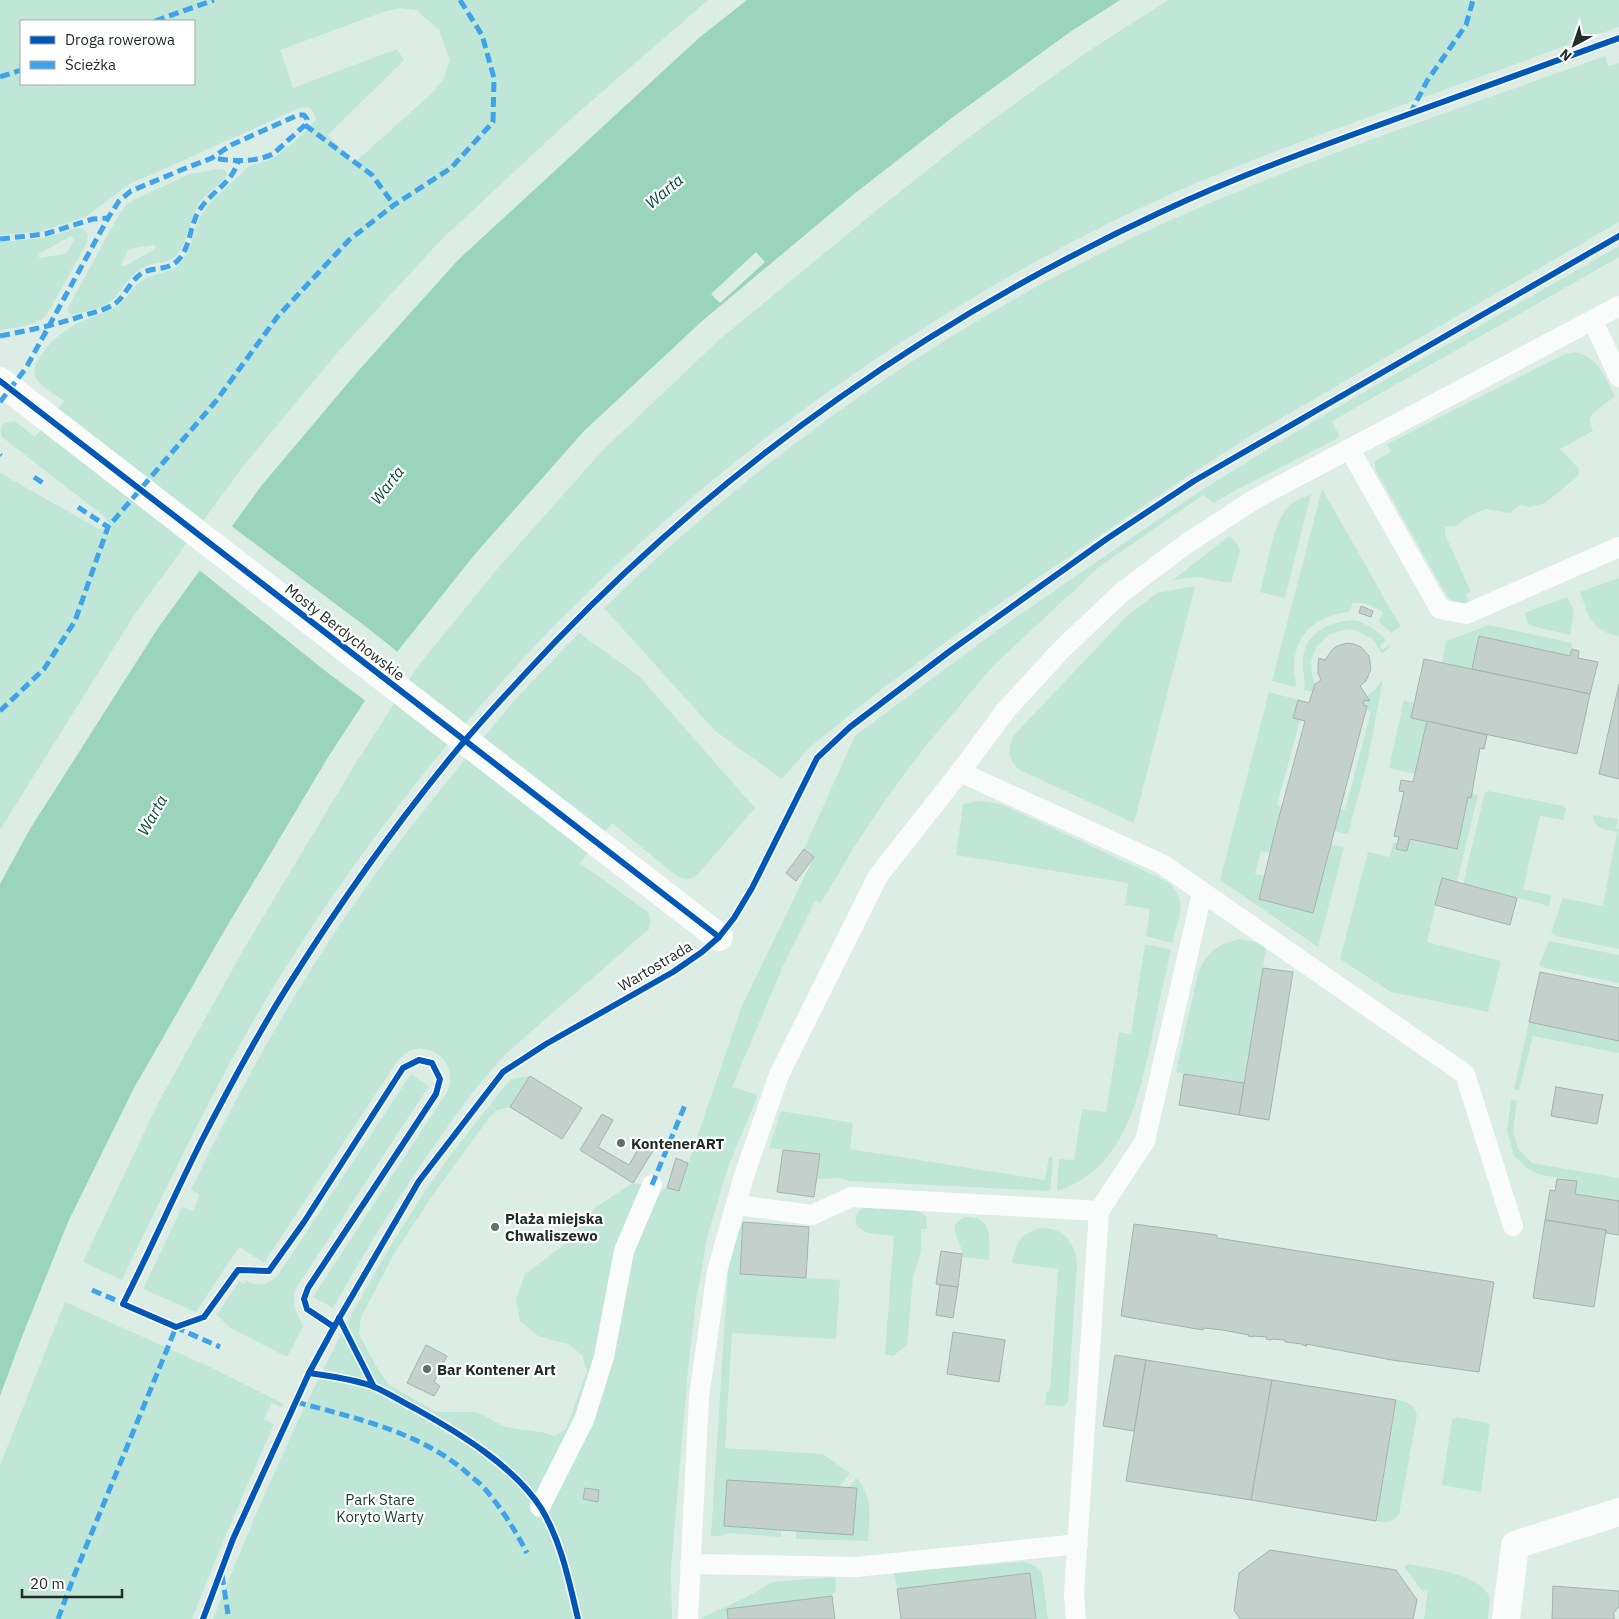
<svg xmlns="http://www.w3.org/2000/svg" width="1619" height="1619" font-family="'IBM Plex Sans',sans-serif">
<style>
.green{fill:#c0e6d7;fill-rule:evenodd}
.water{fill:#9ad4bd}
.pier{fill:#dcede6}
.building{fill:#c3d0cb;stroke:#a6b3ad}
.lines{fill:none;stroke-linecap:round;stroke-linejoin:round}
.lane{stroke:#fafcfb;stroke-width:20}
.street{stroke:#fafcfb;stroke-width:28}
.quiet{stroke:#3ea3eb;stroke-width:5;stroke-dasharray:10 5;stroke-linecap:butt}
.cycleway-casing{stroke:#fff;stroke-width:9}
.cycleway{stroke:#0057b8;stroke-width:6}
.poi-dot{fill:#62706a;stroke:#fff;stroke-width:2}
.labels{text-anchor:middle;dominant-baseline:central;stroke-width:4.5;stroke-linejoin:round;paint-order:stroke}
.street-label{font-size:15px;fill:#212c27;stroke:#fff}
.poi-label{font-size:15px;font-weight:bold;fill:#212c27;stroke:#fff;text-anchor:start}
.park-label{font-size:15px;fill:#183b2f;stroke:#fff}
.water-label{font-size:16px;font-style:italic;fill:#064936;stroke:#fff}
</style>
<rect width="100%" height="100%" fill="#dcede6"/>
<g class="green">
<path d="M0,0H708L573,117L440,241L337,353L241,469L135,614L0,830V473L99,529L106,528L109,523L105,517L2,437C0,432 1,428 4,423L15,421L35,437L64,401C55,394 39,387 35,376C33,370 36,363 39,358C50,340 69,326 89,318C99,314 111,311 120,304C129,296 134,283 147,278C157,273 169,273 178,265C192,252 192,230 202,214C213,196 233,183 247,168C256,161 264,164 273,158C282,153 313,127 316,118L312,110L308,107L300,108L128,185L88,215L79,219L39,232L0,235ZM400,8L416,10L439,30L450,60L444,78L432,93L354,163L328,135L404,60L397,49L293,88L280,50L383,12ZM21,21H194V84H21Z"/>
<path d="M1168,0H1619V27C1542,54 1466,82 1389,110C1313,137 1236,165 1162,198C1091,230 1022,268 956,308C678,476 454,699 282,973C221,1071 172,1176 122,1280L83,1262L158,1103L245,947L354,766L418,666L498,568L602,451L719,340L872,214L969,137L1084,54Z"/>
<path d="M1605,56L1608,66L1619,63V222L1316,398L1252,435L1188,476L983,615L883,688L810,747L782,779L714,730L604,608C768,448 961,314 1171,220C1312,157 1459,109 1605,56Z"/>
<path d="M220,169L225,170L227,173C226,183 205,193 199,203C190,218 187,246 176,256C167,264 154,262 144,267C128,275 122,293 109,303C103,307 94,309 87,311C81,313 75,316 69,313L68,308L120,213L127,204L133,200L190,174ZM154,245L156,247L155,249L123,267L121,265L129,249Z"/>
<path d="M77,228L84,229L88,235L87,242L48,313C37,327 17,327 0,330V242L43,238ZM71,236L74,240L66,254L39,258V254Z"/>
<path d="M1619,246V257L1332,421L1340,437L1234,491L1214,503L1203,495L1099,567L993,666L924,748L886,799L856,844L821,903L815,901L783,966L732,1087L758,1095L728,1167L708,1234L696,1301L688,1370L671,1568L672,1619H213C271,1473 336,1328 422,1196C449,1155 480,1117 511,1079L530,1076L510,1107L497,1110L489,1118L437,1189L394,1254L361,1317L359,1334L375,1364L388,1384L436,1412H476L505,1427L541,1432L555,1436L566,1429L587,1371L582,1355L568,1344L538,1336L520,1321L516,1299L525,1274L560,1248L596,1207L633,1183L679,1191L741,1008L814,857L804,849L855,736L996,631L1200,491L1263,452L1326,414Z"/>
<path d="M1574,352C1599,357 1604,376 1615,396C1606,404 1595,409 1589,419L1593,431L1560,449L1579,469L1578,476L1545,503L1530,507L1520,505L1510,513L1485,509L1464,519L1457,526L1445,527V534L1471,592L1466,594L1470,607L1452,602L1447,596L1375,469V461L1391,452L1387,444L1565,354Z"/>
<path d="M1322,489L1400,626L1392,633L1379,622L1383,612C1373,606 1364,602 1353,603L1349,612C1319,615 1296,631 1294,664C1293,673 1298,679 1295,687L1272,681Z"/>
<path d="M1311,494L1285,598L1260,592C1266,570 1273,523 1288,507C1293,501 1304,498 1311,494Z"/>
<path d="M1229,536C1235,540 1238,544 1240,551L1231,583L1197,577L1173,580Z"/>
<path d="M1619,578V636C1592,632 1588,615 1580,592Z"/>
<path d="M1195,586L1134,823L1018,769C1007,758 1007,745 1016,733L1126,617L1157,593Z"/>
<polygon points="1567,597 1574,611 1570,635 1532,626 1528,623 1525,613"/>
<path d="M1352,620C1367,623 1375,629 1386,640L1380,645L1382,650L1389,645L1390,647L1382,654L1373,639L1357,631L1348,629L1330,634L1317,646L1311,660L1312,675L1315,684L1312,692L1304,690C1306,680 1303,676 1303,666C1301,636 1325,622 1352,620Z"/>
<polygon points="1489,625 1572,643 1570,656 1479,636 1472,669 1442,662 1446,641"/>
<path d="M579,633L639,676L755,808L697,875C691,880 685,880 678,877L612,823L580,863L648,912L651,921L649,929L510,1050C483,1077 460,1109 438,1140C400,1194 366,1250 333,1308L313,1297L445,1095C447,1092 449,1088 450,1084C454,1064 436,1045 415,1049C407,1051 402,1057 396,1063L264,1263L239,1247L196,1312L143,1289L182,1207L193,1211L200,1195L191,1190C250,1066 319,946 403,837C440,790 477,744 516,699C537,676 558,655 579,633Z"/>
<polygon points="1383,679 1368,759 1348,834 1334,831 1340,809 1345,810 1371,712 1366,710 1367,706 1363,705 1364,700 1369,701 1367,696 1374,691"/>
<polygon points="1269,692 1298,700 1293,717 1300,720 1277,805 1281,807 1270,853 1261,851 1255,874 1264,876 1259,898 1313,913 1331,844 1344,847 1318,947 1220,880"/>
<polygon points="1404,700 1414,703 1411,718 1427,721 1415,774 1389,768"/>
<polygon points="1489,791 1563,806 1566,809 1563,820 1540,816 1523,889 1551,895 1549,906 1463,884 1484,796 1486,792"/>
<polygon points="1471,793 1478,795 1457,882 1442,878 1427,942 1501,961 1488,1012 1391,992 1340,959 1368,852 1390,857 1393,843 1397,843 1396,849 1407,851 1410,839 1457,849 1468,797 1471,798"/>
<path d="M980,801L1001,804L1168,882C1189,900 1178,920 1172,943L1146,936L1150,909L1125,905L1128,883L956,855L963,804Z"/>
<path d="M1593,815L1618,819L1616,828L1619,829V949L1556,936L1551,933L1563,898L1603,906L1617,832C1606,829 1594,830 1593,815Z"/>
<path d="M1240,939L1256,942L1266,948L1244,1083L1176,1072L1198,973C1207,952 1217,944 1240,939Z"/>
<polygon points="1549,941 1619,955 1619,983 1545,968 1539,965"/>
<path d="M1145,944L1171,950C1165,976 1159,1002 1154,1028C1142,1083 1131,1151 1078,1182C1071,1186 1064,1189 1057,1191L1059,1159L1074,1160L1082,1109L1106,1112L1119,1032L1131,1034Z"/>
<polygon points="1529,1022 1619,1041 1619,1053 1533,1036 1519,1090 1514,1089"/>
<path d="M411,1074L429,1086L296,1288C290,1302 297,1313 303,1326L287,1357L230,1328L217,1315L239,1281L244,1284L246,1281C258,1288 270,1284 278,1275Z"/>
<polygon points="1511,1100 1517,1101 1513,1132 1519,1150 1532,1163 1619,1178 1619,1201 1575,1194 1576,1181 1541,1175 1528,1169 1514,1155 1507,1131"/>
<polygon points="781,1111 853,1123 850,1149 1045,1180 1049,1157 1053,1158 1050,1191 850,1181 839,1178 817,1179 820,1154 769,1148"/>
<path d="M868,1206L916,1210L926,1216L927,1229H921V1251L913,1277L907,1345L893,1356L885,1354L894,1236C883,1235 851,1235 856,1217C858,1211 862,1208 868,1206Z"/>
<path d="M965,1217C993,1216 990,1239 989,1260L962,1257C965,1241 942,1227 965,1217Z"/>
<polygon points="743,1222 740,1274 840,1280 836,1339 732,1333 725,1448 823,1454 850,1473 839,1487 727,1480 724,1526 781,1530 781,1537 731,1533 721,1536 711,1536 729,1256 733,1242"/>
<path d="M1041,1228C1064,1228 1075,1242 1077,1264L1068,1402L1064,1406L1045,1405L1046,1392L1050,1391L1058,1269L1012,1263C1016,1243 1020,1233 1041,1228Z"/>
<polygon points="65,1302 210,1367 284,1404 282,1407 272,1403 264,1419 274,1424 226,1534 192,1619 0,1619 0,1465"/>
<path d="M1397,1400C1408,1402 1413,1404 1417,1415L1399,1514C1392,1523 1387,1523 1376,1521Z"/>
<polygon points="1457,1417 1488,1423 1490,1424 1481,1492 1442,1485 1452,1420"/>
<path d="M856,1478C874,1495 869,1519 868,1541L796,1539V1531L853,1534L857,1489L848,1488Z"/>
<path d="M1023,1562C1032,1564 1037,1566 1042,1573L1048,1619H1036L1030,1573L897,1589L894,1572Z"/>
<path d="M1408,1564C1428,1568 1487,1575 1490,1600C1490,1606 1488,1613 1488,1619H1424L1428,1590L1423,1592L1404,1567Z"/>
<polygon points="835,1577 836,1590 832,1596 728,1609 728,1619 702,1619 701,1618 747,1597 773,1582"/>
</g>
<polygon class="water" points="747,0 1120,0 1070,32 953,117 854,194 701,322 584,431 475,554 397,652 330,754 223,933 134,1088 68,1222 23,1334 0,1396 0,884 30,829 158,628 262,485 359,370 458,260 700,37"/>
<g class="pier">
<polygon points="756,252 765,262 720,303 711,294"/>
<polygon points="230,525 365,626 399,653 367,702 328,673 198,569"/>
</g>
<g class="building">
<polygon points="1361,606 1373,611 1371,617 1359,613"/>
<polygon points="1479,636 1570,656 1572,649 1579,651 1578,658 1598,662 1590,694 1472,669"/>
<polygon points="1347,643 1354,644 1361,647 1369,656 1371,669 1366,681 1360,686 1370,701 1364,700 1363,705 1367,706 1313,913 1259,899 1275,832 1305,721 1293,718 1298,700 1309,703 1315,684 1321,680 1318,673 1318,665 1319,658 1325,660 1332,650 1337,646"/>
<polygon points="1424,659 1590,694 1577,754 1411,718"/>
<polygon points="1619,684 1619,779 1599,774"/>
<polygon points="1427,721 1487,735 1484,749 1480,748 1471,798 1468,797 1457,849 1410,839 1407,851 1396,849 1399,837 1394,836 1404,792 1399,791 1401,780 1413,782"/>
<polygon points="804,849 814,857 796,881 786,873"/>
<polygon points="1442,878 1517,898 1510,925 1435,905"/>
<polygon points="1263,968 1293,972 1269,1120 1239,1115"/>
<polygon points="1540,972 1619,988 1619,1041 1529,1022"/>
<polygon points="1184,1074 1244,1083 1239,1115 1179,1105"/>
<polygon points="530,1076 582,1108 562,1139 510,1107"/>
<polygon points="1556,1086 1556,1087 1602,1095 1603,1094 1597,1124 1551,1116"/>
<polygon points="602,1114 613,1120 598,1147 629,1165 644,1139 656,1146 633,1183 580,1150"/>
<polygon points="783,1150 820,1154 814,1197 777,1192"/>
<polygon points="676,1158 688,1163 679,1191 667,1188"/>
<polygon points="1557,1179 1577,1181 1575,1194 1619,1201 1619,1235 1606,1233 1606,1230 1545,1220 1550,1190 1555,1191"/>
<polygon points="1545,1220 1606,1230 1594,1307 1533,1298"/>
<polygon points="743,1222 809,1227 806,1278 740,1274"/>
<polygon points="1134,1224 1217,1235 1217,1238 1494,1282 1479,1372 1392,1360 1306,1344 1307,1346 1302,1345 1302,1344 1285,1342 1285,1340 1272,1339 1271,1340 1266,1339 1267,1337 1253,1336 1253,1337 1248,1336 1249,1335 1222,1330 1204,1328 1203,1330 1121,1316"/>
<polygon points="941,1251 962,1254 958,1287 936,1284"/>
<polygon points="940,1285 958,1287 953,1318 936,1315"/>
<polygon points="953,1332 1005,1340 999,1382 947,1374"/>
<polygon points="426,1345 447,1356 434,1382 440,1386 434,1396 407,1383"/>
<polygon points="1115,1355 1146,1360 1134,1431 1103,1426"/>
<polygon points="1146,1360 1272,1380 1251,1500 1126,1481"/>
<polygon points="1272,1380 1396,1400 1376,1521 1251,1500"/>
<polygon points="727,1480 857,1488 853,1535 724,1526"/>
<polygon points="585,1488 599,1490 598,1502 583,1499"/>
<polygon points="1270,1550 1396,1570 1417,1600 1413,1619 1240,1619 1234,1610 1239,1573"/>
<polygon points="1030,1573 1036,1619 901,1619 897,1589"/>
<polygon points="1553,1586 1619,1591 1619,1607 1614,1612 1614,1619 1552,1619"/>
<polygon points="832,1596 835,1619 728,1619 727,1609"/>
</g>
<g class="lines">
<g class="lane">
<polyline points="1593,321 1619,377"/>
<polyline points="1350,450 1440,609 1466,614 1619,547"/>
<polyline points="960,772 1162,864 1465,1074 1513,1226"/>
<polyline points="736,1205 812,1215 851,1197 1099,1211 1145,1141 1202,893"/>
<polyline points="540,1507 584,1420 604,1357 624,1251 652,1185"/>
<polyline points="690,1564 856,1567 1078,1544"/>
<polyline points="688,1619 699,1397 717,1271 744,1176 779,1075 878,876 960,772 1006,710 1062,649 1121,593 1186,544 1255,499 1619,306"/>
<polyline points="1076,1619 1074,1594 1099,1211"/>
</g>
<g class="street">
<polyline points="0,381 719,937"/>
<polyline points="1506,1619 1515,1545 1619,1512"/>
</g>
<g class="quiet">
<polyline points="155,21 214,0"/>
<polyline points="0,77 21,70"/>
<polyline points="1410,114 1427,81 1466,25 1473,0"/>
<polyline points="305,125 372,175 394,205"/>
<polyline points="0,239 45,234 93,219 108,218"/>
<path d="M0,336C29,330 57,325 85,315C96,312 108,309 117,302C126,294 131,280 142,273C155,266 169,272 180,258C191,244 190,224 200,209C212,191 231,184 238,162"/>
<path d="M0,402L26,368L108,218L119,201L131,191L186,168L212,158L231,145L298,115H304L307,119L305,125L273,154C253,163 233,161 212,158"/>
<polyline points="0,455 1,456"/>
<polyline points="34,477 46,485"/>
<polyline points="78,507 108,527"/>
<polyline points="0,711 44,669 75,621 108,527 216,401 278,316 349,240 394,205 451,168 493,122 494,78 482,35 460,0"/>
<polyline points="652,1185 685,1105"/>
<polyline points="92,1290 127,1305"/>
<polyline points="175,1327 220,1347"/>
<path d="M296,1402C355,1418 417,1431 465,1471C471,1477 479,1482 485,1489C502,1509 515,1530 527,1553"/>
<polyline points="222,1575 228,1614"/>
<polyline points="58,1619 74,1576 168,1347 176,1327 179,1326"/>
</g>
<defs>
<g id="cycleway">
<polyline points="0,381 719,937"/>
<polyline points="339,1318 374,1387"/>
<path d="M334,1327L307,1309L304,1299L308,1288L436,1094L440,1079L432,1063L419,1060L403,1068L304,1222L269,1271L238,1270L204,1317L176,1327L123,1304C151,1249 175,1193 203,1138C231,1084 260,1029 293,978C340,903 391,831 447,762C481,720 519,680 556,641C729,461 935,317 1161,212C1231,179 1305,152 1379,125C1459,96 1539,67 1619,38"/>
<path d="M309,1373C331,1376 352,1379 372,1386C387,1392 402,1402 416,1409C459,1433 514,1466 541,1508C561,1541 569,1581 578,1619"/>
<polyline points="203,1619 233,1539 309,1373 334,1327 419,1181 503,1072 546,1044 673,972 702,952 719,937 734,918 752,888 817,758 850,727 950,651 1108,538 1194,481 1619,236"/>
</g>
</defs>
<use href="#cycleway" class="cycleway-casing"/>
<use href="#cycleway" class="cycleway"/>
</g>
<g class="poi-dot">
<circle cx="621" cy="1143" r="5"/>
<circle cx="495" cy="1227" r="5"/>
<circle cx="427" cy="1369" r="5"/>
</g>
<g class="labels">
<g class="street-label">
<text transform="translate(345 632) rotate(38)">Mosty Berdychowskie</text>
<text transform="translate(655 966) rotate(-31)">Wartostrada</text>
</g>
<g class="poi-label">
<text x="631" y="1143">KontenerART</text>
<text x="505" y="1218">Plaża miejska<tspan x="505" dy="17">Chwaliszewo</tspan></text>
<text x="437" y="1369">Bar Kontener Art</text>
</g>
<g class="park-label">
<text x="380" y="1499">Park Stare<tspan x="380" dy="17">Koryto Warty</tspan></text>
</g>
<g class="water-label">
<text transform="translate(664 191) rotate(-40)">Warta</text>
<text transform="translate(387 485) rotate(-52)">Warta</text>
<text transform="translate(152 815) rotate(-61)">Warta</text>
</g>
</g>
<rect x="20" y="20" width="175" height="65" fill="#ffffff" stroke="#a6aba9"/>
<rect x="30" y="36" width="25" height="8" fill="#0057b8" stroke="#a6aba9"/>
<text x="65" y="45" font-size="15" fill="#212c27">Droga rowerowa</text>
<rect x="30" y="61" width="25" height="8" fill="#3ea3eb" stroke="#a6aba9"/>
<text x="65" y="70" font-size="15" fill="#212c27">Ścieżka</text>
<g transform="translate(1574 45) rotate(220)" stroke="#ffffff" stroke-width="4" paint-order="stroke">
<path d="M0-4L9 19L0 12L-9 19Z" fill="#212c27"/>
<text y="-8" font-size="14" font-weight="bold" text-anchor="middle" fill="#212c27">N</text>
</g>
<path d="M22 1589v8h100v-8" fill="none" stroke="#212c27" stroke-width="2.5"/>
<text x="30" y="1589" font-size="15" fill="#212c27" stroke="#ffffff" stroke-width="4" paint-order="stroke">20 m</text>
</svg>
